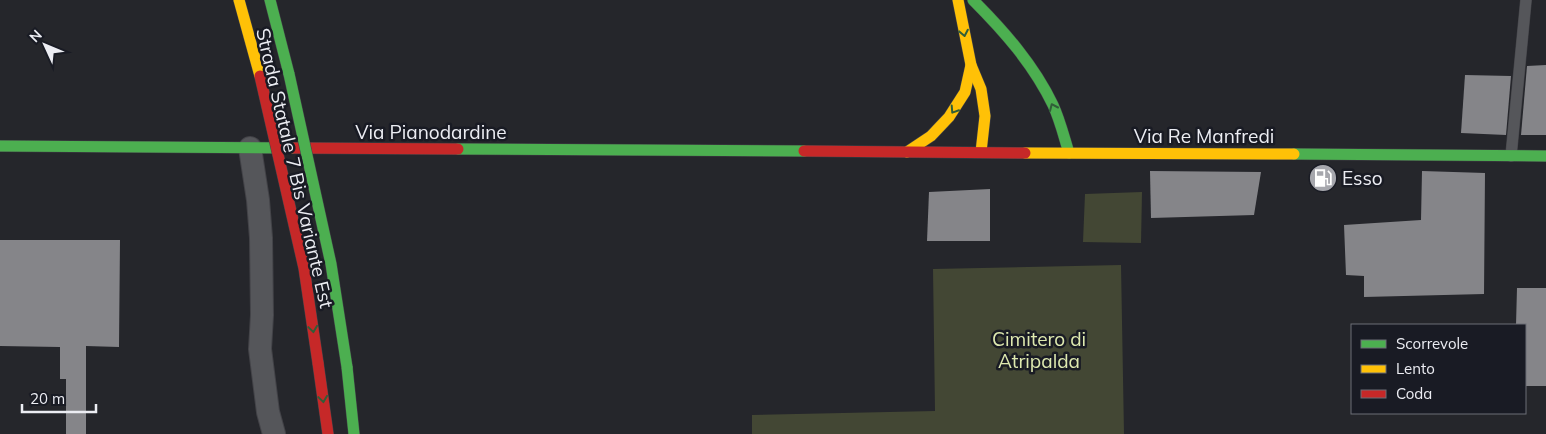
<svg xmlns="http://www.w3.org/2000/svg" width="1546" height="434" font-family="Mulish,sans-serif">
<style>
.green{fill:#434734}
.building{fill:#858589}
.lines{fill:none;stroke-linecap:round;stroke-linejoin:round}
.lane-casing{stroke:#434348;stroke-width:12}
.street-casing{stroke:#434348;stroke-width:24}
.fast-casing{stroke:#434348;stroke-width:12}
.slow-casing{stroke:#434348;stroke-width:12}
.jam-casing{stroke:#434348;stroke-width:12}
.lane{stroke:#55565a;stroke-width:11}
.street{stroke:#55565a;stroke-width:22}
.fast{stroke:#4caf50;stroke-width:11}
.slow{stroke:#ffc107;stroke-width:11}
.jam{stroke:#c62828;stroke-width:11}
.fast-bridge-casing{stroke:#434348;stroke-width:12;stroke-linecap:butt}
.jam-bridge-casing{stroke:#434348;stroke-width:12;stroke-linecap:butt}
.fast-bridge{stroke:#4caf50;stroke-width:11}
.jam-bridge{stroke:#c62828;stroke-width:11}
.oneway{stroke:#305e38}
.labels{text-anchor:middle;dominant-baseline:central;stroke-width:5;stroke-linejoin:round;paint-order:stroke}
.street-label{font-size:19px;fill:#ecedf3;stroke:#191b24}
.poi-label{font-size:19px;fill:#ecedf3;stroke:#191b24;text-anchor:start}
.park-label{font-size:19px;fill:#dee9af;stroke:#191b24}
</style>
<rect width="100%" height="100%" fill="#25262b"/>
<g class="green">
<polygon points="1142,192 1141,243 1083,242 1085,194"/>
<polygon points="1121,265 1124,434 752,434 752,415 935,411 933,269"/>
</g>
<g class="building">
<polygon points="1546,65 1546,135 1521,135 1527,66"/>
<polygon points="1465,75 1511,76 1506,135 1461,133"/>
<polygon points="1150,171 1261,172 1254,215 1151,218"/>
<polygon points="1422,171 1485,173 1484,294 1364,297 1364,276 1346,275 1344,225 1421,220"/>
<polygon points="990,189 990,241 927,241 929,192"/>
<polygon points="0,240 120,240 119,347 86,346 86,434 66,434 66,379 60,379 60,347 0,346"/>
<polygon points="1517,288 1546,288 1546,386 1525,386 1525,325 1516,325"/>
</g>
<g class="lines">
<defs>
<polyline id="lane" points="1511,156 1526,0"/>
<polyline id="street" points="250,148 258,200 261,238 262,315 260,349 268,412 274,434"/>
<g id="fast">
<polyline points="270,0 289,74"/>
<path d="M973,0C1004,31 1034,65 1053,105C1060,120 1064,137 1069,153"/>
<polyline points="0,146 292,148"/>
<polyline points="458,149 804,151"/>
<polyline points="1294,154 1546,156"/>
<polyline points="347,367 354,434"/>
</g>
<g id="slow">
<polyline points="239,0 260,76"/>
<polyline points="958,0 971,65 981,89 985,116 981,152"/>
<polyline points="907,152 931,136 949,117 965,92 971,65"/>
<polyline points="1025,153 1294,154"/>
</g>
<g id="jam">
<polyline points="292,148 458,149"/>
<polyline points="804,151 1025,153"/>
<polyline points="318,363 328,434"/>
</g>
</defs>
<use href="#lane" class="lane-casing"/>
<use href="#street" class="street-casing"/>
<use href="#fast" class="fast-casing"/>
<use href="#slow" class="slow-casing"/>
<use href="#jam" class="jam-casing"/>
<use href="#lane" class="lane"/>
<use href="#street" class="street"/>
<use href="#fast" class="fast"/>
<use href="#slow" class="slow"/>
<use href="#jam" class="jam"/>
<defs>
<polyline id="fast-bridge" points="289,74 331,264 347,367"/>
<polyline id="jam-bridge" points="260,76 304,268 318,363"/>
</defs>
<use href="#fast-bridge" class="fast-bridge-casing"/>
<use href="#jam-bridge" class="jam-bridge-casing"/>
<use href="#fast-bridge" class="fast-bridge"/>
<use href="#jam-bridge" class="jam-bridge"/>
</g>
<defs><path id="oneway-chevron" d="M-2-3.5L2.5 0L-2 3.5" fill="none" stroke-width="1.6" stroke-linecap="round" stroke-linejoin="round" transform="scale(1.25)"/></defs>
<g class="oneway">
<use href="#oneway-chevron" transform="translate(964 33) rotate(79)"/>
<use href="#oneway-chevron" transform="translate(1053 107) rotate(-114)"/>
<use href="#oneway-chevron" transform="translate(954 110) rotate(123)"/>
<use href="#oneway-chevron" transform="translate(313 329) rotate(82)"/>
<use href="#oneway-chevron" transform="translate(323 399) rotate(82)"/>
</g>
<defs>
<symbol id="fuel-disc" viewBox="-11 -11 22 22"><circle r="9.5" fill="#a6a7ad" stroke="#191b24"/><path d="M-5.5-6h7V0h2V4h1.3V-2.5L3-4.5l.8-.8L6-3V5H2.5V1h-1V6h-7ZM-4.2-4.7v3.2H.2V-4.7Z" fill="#fff"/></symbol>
</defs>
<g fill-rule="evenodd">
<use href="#fuel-disc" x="1307" y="162" width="32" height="32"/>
</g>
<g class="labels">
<g class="street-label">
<text x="431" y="132">Via Pianodardine</text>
<text x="1204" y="136">Via Re Manfredi</text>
<text transform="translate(295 168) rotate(77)">Strada Statale 7 Bis Variante Est</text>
</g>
<g class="poi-label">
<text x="1342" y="178">Esso</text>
</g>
<g class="park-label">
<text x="1039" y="339">Cimitero di<tspan x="1039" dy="22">Atripalda</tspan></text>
</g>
</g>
<rect x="1351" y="324" width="175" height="90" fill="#191b24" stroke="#6d6f77"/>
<rect x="1361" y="340" width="25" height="8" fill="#4caf50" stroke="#6d6f77"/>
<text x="1396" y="349" font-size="15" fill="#ecedf3">Scorrevole</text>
<rect x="1361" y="365" width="25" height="8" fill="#ffc107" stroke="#6d6f77"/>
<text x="1396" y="374" font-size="15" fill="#ecedf3">Lento</text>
<rect x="1361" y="390" width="25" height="8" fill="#c62828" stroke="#6d6f77"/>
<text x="1396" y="399" font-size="15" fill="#ecedf3">Coda</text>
<g transform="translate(45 45) rotate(314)" stroke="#191b24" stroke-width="4" paint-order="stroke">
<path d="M0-4L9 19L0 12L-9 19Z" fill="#ecedf3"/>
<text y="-8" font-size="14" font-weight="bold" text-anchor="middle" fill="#ecedf3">N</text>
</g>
<path d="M22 404v8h74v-8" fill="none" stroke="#ecedf3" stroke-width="2.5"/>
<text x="30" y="404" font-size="15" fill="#ecedf3" stroke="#191b24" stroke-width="4" paint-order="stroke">20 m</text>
</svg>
